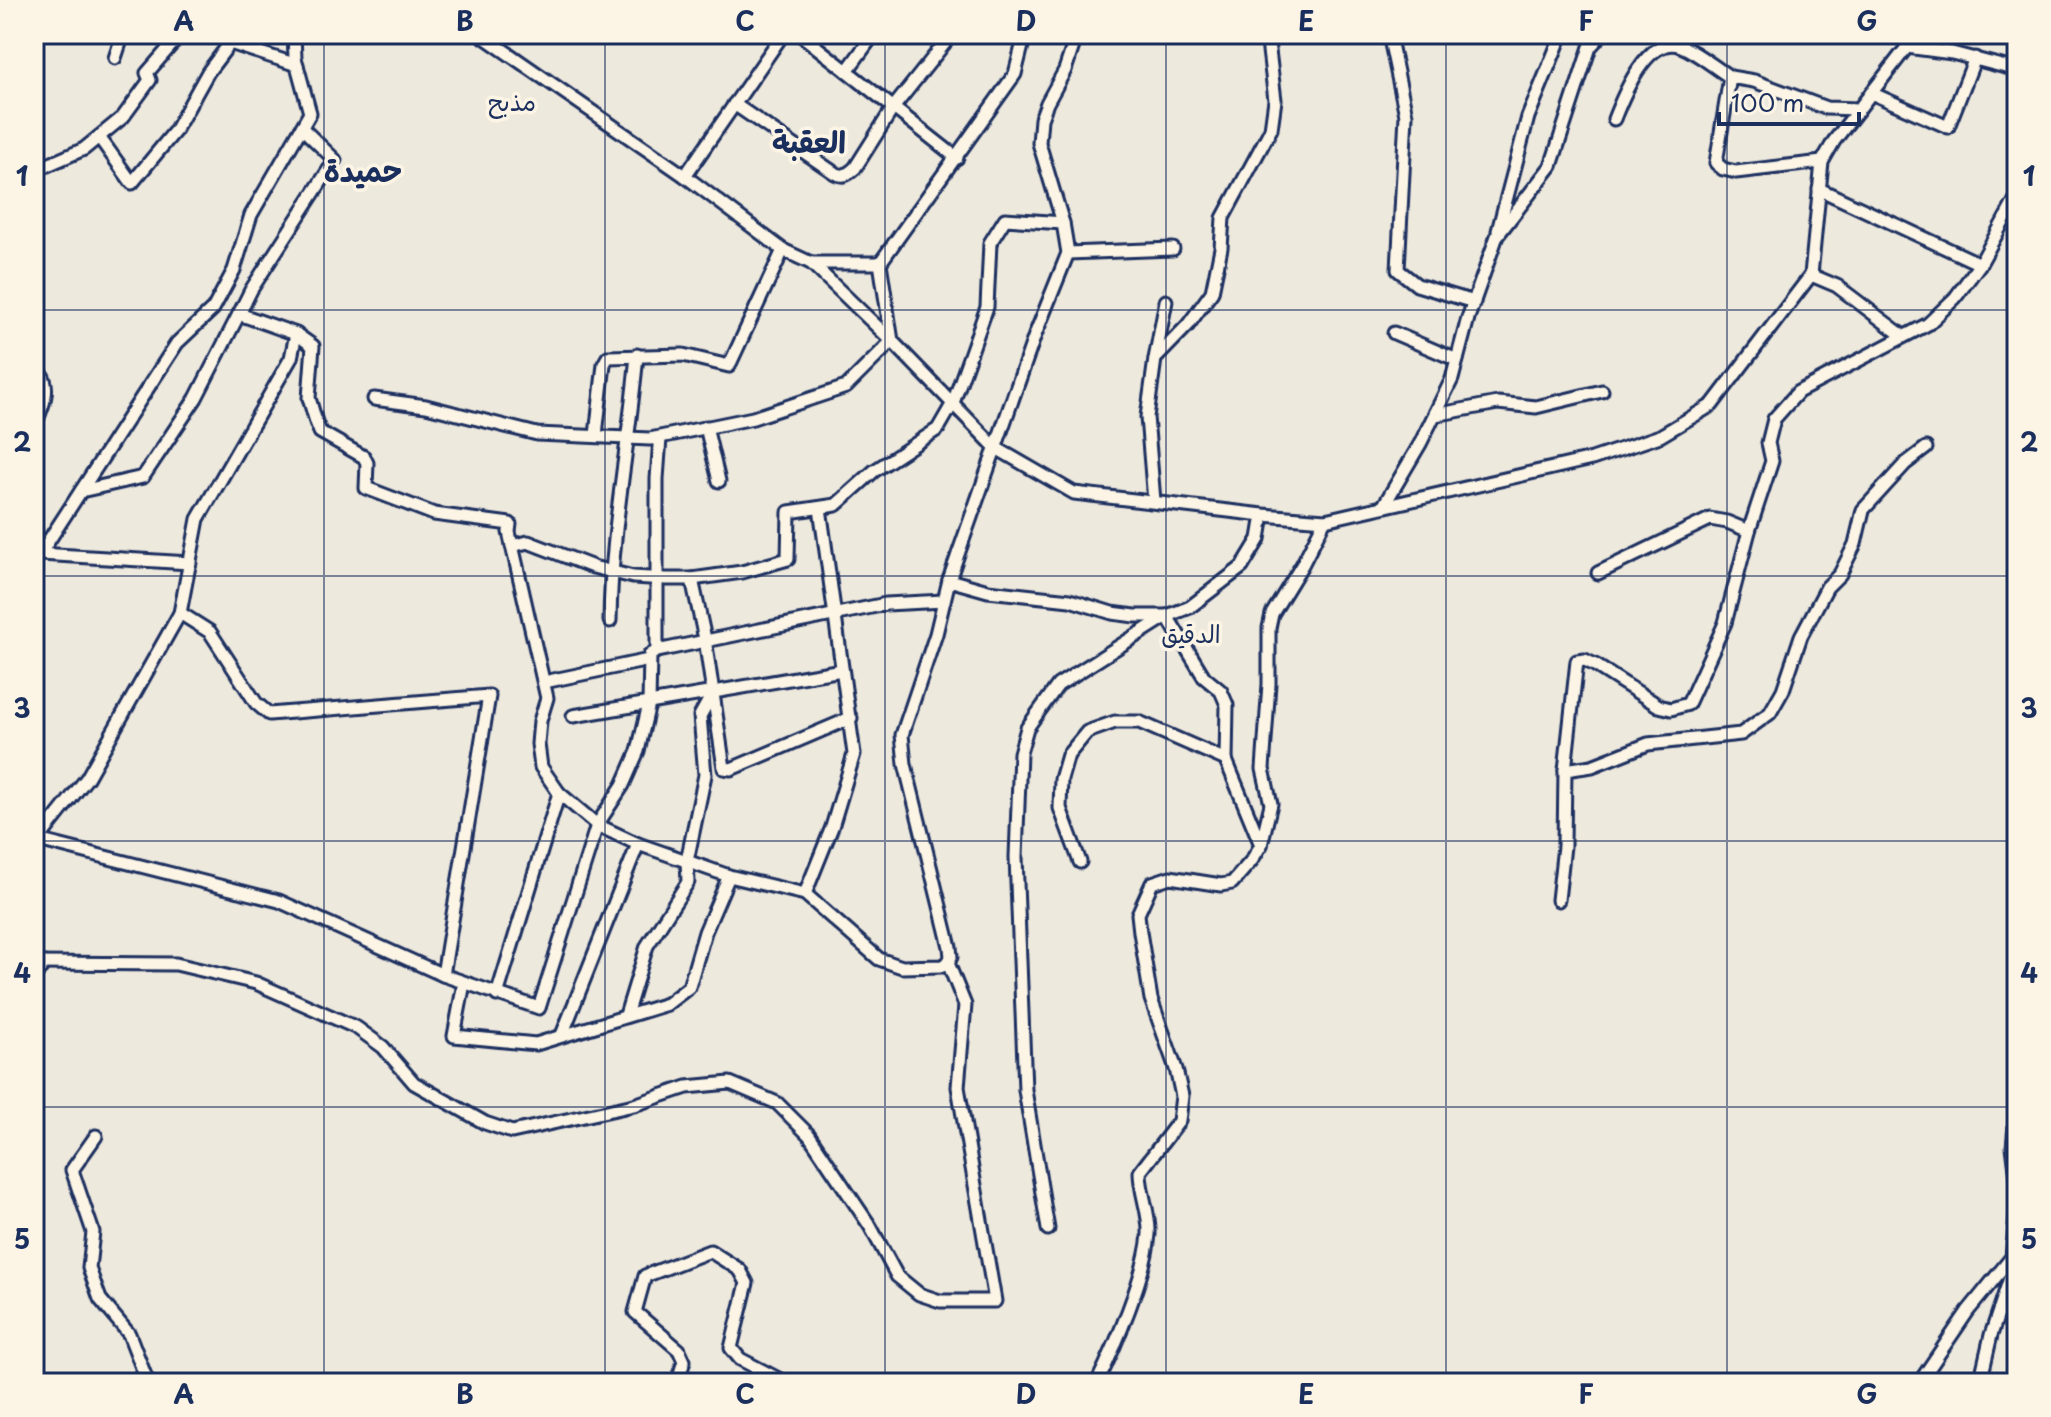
<svg xmlns="http://www.w3.org/2000/svg" width="2051" height="1417" font-family="'Playpen Sans','Playpen Sans Arabic',sans-serif">
<style>
.lines{fill:none;stroke-linecap:round;stroke-linejoin:round}
.street-casing{stroke:#1b2f5e;stroke-width:17}
.street{stroke:#fcf5e5;stroke-width:11}
.grid{fill:none;stroke:#1b2f5e;stroke-width:2;stroke-opacity:0.55}
.labels{text-anchor:middle;dominant-baseline:central;stroke-width:7;stroke-linejoin:round;paint-order:stroke}
.neighbourhood-label{font-size:24px;fill:#1b2f5e;stroke:#fcf5e5}
.district-label{font-size:30px;font-weight:bold;fill:#1b2f5e;stroke:#fcf5e5}
.neatline{fill:none;stroke:#1b2f5e;stroke-width:3}
.grid-label{font-size:26px;text-anchor:middle;font-weight:bold;fill:#1b2f5e}
</style>
<rect width="100%" height="100%" fill="#eee9dd"/>
<filter id="ink" filterUnits="userSpaceOnUse"><feTurbulence type="fractalNoise" baseFrequency=".0125" numOctaves="2"/><feDisplacementMap in="SourceGraphic" scale="16" xChannelSelector="R" yChannelSelector="G"/><feConvolveMatrix kernelMatrix="1 2 1 2 8 2 1 2 1" color-interpolation-filters="sRGB"/></filter>
<g filter="url(#ink)">
<g class="lines">
<defs>
<g id="street">
<polyline points="230,34 230,43 297,65"/>
<polyline points="480,34 685,176 783,250 811,263 892,341 996,448 1074,493 1263,515 1325,520 1592,459 1660,436 1712,405 1811,275 1822,162 1834,141 1907,47 1907,34"/>
<polyline points="800,34 957,158"/>
<polyline points="1389,34 1406,115 1398,270 1417,285 1474,302"/>
<polyline points="1907,47 1952,53 2017,70"/>
<polyline points="115,58 123,34"/>
<polyline points="847,71 874,34"/>
<polyline points="1730,77 1754,81 1826,108 1859,109"/>
<polyline points="1871,93 1948,127 1975,58"/>
<path d="M734,104L833,172C843,178 847,175 855,168L893,108L952,34"/>
<path d="M1614,119C1623,96 1648,33 1681,46C1698,53 1714,67 1730,77L1716,163L1723,169L1736,172L1822,162"/>
<polyline points="99,137 132,183 175,131 208,72 230,43"/>
<polyline points="34,171 84,149 123,117 150,80 147,73 181,34"/>
<polyline points="685,176 783,34"/>
<polyline points="1819,189 1980,264"/>
<polyline points="1498,231 1528,117 1562,34"/>
<polyline points="1068,253 1173,249"/>
<polyline points="880,263 1015,74 1025,34"/>
<polyline points="1811,275 1837,286 1903,336"/>
<polyline points="1394,333 1457,360"/>
<polyline points="296,334 313,346 309,398 316,422 320,432 364,457 367,463 366,488 434,514 510,524 509,532 547,698 540,721 538,744 541,767 559,793 597,825 638,844 729,876 805,894 879,959 902,967 942,966 948,963"/>
<polyline points="1155,359 1166,301"/>
<path d="M34,364C54,384 44,404 34,427"/>
<polyline points="374,399 426,406 537,434 650,439 753,418 846,387 892,341 880,263 811,263"/>
<polyline points="1435,415 1498,403 1536,407 1602,391"/>
<polyline points="706,427 719,481"/>
<polyline points="596,435 604,364 608,357 683,355 729,366 783,250"/>
<polyline points="81,491 143,477 196,398 239,314"/>
<polyline points="1154,501 1147,417 1155,359 1188,325 1212,292 1221,248 1223,218 1271,129 1275,100 1267,34"/>
<polyline points="1384,505 1420,444 1452,379 1468,318 1497,236 1551,166 1590,47 1602,34"/>
<polyline points="34,523 39,554"/>
<polyline points="512,546 528,542 593,567 633,577 666,579 692,579 742,572 788,559 789,512 836,505 874,471 938,429 953,403 987,307 990,243 1005,219 1063,223"/>
<polyline points="190,563 40,554 177,343 213,309 234,270 251,215 310,113 295,58 294,34"/>
<polyline points="1598,573 1710,519 1727,522 1749,531"/>
<polyline points="692,579 705,639 724,768 731,769 851,718"/>
<polyline points="949,580 988,591 1070,600 1112,613 1135,616 1167,616 1190,607 1242,567 1259,539 1263,515"/>
<polyline points="180,613 210,632 256,703 269,714 489,696 443,975"/>
<path d="M610,621C611,532 629,444 637,355"/>
<polyline points="657,651 657,479 660,438"/>
<polyline points="544,682 649,660"/>
<polyline points="573,716 842,670"/>
<polyline points="1226,760 1261,845"/>
<polyline points="1565,770 1592,766 1648,744 1741,734 1770,713 1783,690 1801,636 1827,587 1840,574 1855,544 1863,510 1905,464 1926,448"/>
<polyline points="38,840 279,901 443,975 539,1008 597,825 623,785 638,751 649,704 650,655 657,651 886,604 944,601"/>
<polyline points="34,845 87,778 180,613 198,519 291,358 296,334 239,314 251,290 335,160 303,129"/>
<polyline points="805,894 832,827 854,754 820,508"/>
<polyline points="1558,900 1564,846 1565,770 1577,661 1585,660 1595,665 1659,706 1671,709 1688,704 1725,623 1749,531 1772,461 1768,443 1774,419 1798,392 1928,324 1955,298 1980,264 2017,197"/>
<polyline points="34,963 176,964 256,983 357,1028 383,1047 414,1083 485,1123 512,1132 634,1105 687,1087 730,1083 777,1103 809,1135 870,1226 897,1276 919,1294 940,1301 995,1301 958,1087 965,1005 948,963 951,957 950,947 905,764 902,735 936,634 949,580 1035,335 1068,253 1063,223 1039,143 1041,119 1047,103 1065,70 1077,34"/>
<polyline points="34,978 44,963"/>
<polyline points="464,983 454,1036 536,1044 667,1004 689,987 705,932 729,876"/>
<polyline points="497,995 559,793"/>
<polyline points="626,1015 647,946 688,882 687,861 705,775 700,716 714,691"/>
<polyline points="562,1035 638,844"/>
<polyline points="2017,1103 2013,1147 2017,1178"/>
<polyline points="96,1136 72,1170 93,1232 89,1268 100,1299 129,1334 148,1383"/>
<polyline points="1048,1229 1025,1090 1016,857 1020,753 1027,728 1058,685 1167,616 1204,677 1221,691 1227,705 1226,760 1139,722 1115,722 1087,732 1068,755 1061,779 1060,808 1080,862"/>
<polyline points="677,1383 684,1361 679,1350 635,1312 645,1276 710,1251 740,1270 747,1283 731,1348 740,1359 786,1383"/>
<path d="M1097,1383C1115,1347 1146,1274 1149,1234C1150,1213 1140,1193 1140,1172L1179,1121L1182,1096L1176,1069L1151,999L1140,932L1138,914L1152,883L1170,877L1221,885L1232,883L1252,860L1261,845L1271,804L1263,769L1269,684V628L1272,614L1302,565L1325,520"/>
<polyline points="1919,1383 1968,1311 2012,1257 2017,1207"/>
<polyline points="1980,1383 1991,1335 2017,1257"/>
</g>
</defs>
<use href="#street" class="street-casing"/>
<use href="#street" class="street"/>
</g>
</g>
<path class="grid" d="M324,34V1383M605,34V1383M885,34V1383M1166,34V1383M1446,34V1383M1727,34V1383M34,310H2017M34,576H2017M34,841H2017M34,1107H2017"/>
<g class="labels">
<g class="neighbourhood-label">
<text x="512" y="101">مذبح</text>
<text x="1191" y="633">الدقيق</text>
</g>
<g class="district-label">
<text x="809" y="140">العقبة</text>
<text x="363" y="169">حميدة</text>
</g>
</g>
<rect width="2051" height="1417" fill="none" stroke="#fcf5e5" stroke-width="88"/>
<path d="M1719 112v12h140v-12" fill="none" stroke="#1b2f5e" stroke-width="4"/>
<text x="1731" y="112" font-size="24" fill="#1b2f5e" stroke="#fcf5e5" stroke-width="6" paint-order="stroke">100 m</text>
<rect x="44" y="44" width="1963" height="1329" class="neatline"/>
<g class="grid-label">
<text x="184" y="31">A</text>
<text x="465" y="31">B</text>
<text x="745" y="31">C</text>
<text x="1026" y="31">D</text>
<text x="1306" y="31">E</text>
<text x="1586" y="31">F</text>
<text x="1867" y="31">G</text>
<text x="22" y="186">1</text>
<text x="2029" y="186">1</text>
<text x="22" y="452">2</text>
<text x="2029" y="452">2</text>
<text x="22" y="718">3</text>
<text x="2029" y="718">3</text>
<text x="22" y="983">4</text>
<text x="2029" y="983">4</text>
<text x="22" y="1249">5</text>
<text x="2029" y="1249">5</text>
<text x="184" y="1404">A</text>
<text x="465" y="1404">B</text>
<text x="745" y="1404">C</text>
<text x="1026" y="1404">D</text>
<text x="1306" y="1404">E</text>
<text x="1586" y="1404">F</text>
<text x="1867" y="1404">G</text>
</g>
</svg>
